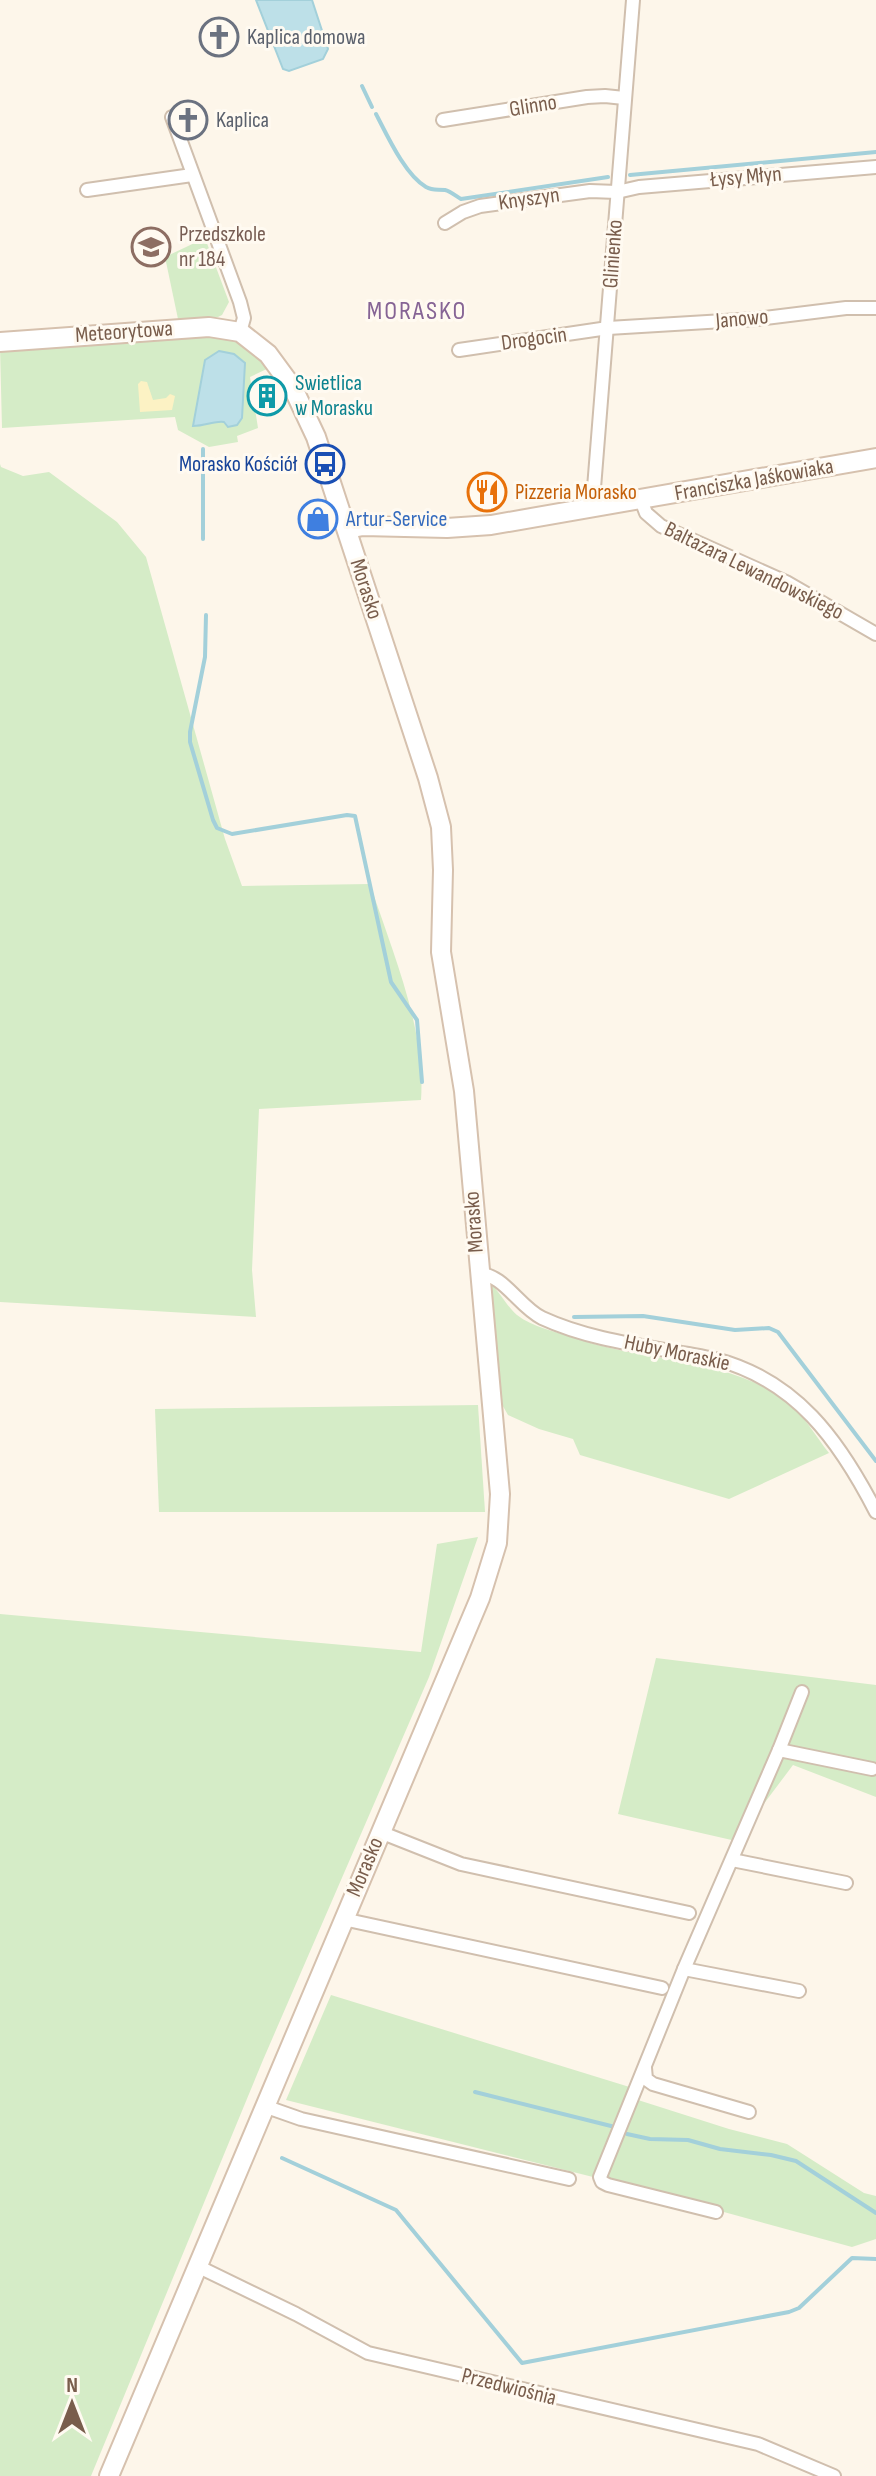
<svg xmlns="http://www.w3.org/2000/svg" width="876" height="2476" font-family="'Sofia Sans Condensed',sans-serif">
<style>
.green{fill:#d5ecc7}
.sand{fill:#fcf2c4}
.water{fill:#bde0e8;stroke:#a3d0da;stroke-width:2}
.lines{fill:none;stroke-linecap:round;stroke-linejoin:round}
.stream{stroke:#a3d0da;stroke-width:4}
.street-casing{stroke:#d0bfae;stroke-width:16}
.secondary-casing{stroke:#d6c1ae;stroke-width:22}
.street{stroke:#fff;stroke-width:12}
.secondary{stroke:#fff;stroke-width:18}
.labels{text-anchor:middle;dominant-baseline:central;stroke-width:6;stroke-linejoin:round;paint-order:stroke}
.worship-label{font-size:22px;fill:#5b616d;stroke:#fffaf1;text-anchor:start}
.street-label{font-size:22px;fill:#795d4c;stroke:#fffaf1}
.education-label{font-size:22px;fill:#785e54;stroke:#fffaf1;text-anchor:start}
.culture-label{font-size:22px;fill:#0d838f;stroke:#fffaf1;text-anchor:start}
.transit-label{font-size:22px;fill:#164399;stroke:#fffaf1;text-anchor:end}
.food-label{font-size:22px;fill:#c56008;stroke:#fffaf1;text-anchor:start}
.shop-label{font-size:22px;fill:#366cbe;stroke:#fffaf1;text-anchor:start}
.quarter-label{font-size:26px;letter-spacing:2px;fill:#866495;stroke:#fffaf1}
</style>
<rect width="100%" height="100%" fill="#fdf6ea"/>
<g class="green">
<polygon points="205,238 229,302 222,315 218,317 178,319 165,257"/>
<polygon points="181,334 235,337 271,367 250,377 258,428 237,436 238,442 209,447 178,430 175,417 2,428 0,347"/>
<path d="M0,464L1,467L23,476L49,472L117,522L146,557L225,839L242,886L370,884C392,951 426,1029 421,1100L259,1109L252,1270L256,1317L0,1302Z"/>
<path d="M489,1283C501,1292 506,1306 517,1315C532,1327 557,1332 575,1338C642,1362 728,1357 786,1401C803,1413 816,1437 829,1453L729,1499L580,1455L573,1439L539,1429L508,1415L496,1394Z"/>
<polygon points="478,1405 485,1512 159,1512 155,1409"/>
<polygon points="478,1537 429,1677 263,2060 91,2476 0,2476 0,1614 421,1652 437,1544"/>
<polygon points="656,1658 876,1685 876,1797 793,1765 736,1841 618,1814"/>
<polygon points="331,1995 636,2089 638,2100 729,2129 787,2144 864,2193 876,2196 876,2239 852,2247 629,2186 286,2100"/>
</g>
<polygon class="sand" points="141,381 147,382 153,400 166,398 170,394 175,396 172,410 140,412 138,384"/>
<g class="water">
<polygon points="256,0 312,0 328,49 323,59 289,71 283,69"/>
<path d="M219,351L234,354L245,363L242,418L237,425L228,427L224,422C217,420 205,426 193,426L205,360Z"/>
</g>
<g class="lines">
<g class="stream">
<polyline points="362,86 372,107"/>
<path d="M376,114C387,135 405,175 426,187C433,191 437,189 445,190C450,191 456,196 461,199L608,177"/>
<polyline points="630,175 876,152"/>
<polyline points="203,539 203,449"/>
<polyline points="206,615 205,657 190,732 190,742 213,820 217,828 232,834 347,815 355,816 391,982 417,1020 422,1082"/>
<polyline points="574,1317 643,1316 735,1330 769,1328 778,1332 876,1461"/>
<polyline points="475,2092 615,2127"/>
<polyline points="627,2134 650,2139 688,2140 720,2149 771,2155 796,2161 876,2213"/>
<polyline points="282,2158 396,2210 522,2363 789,2312 799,2308 852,2258 876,2259"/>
</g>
<defs>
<g id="street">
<polyline points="172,117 240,302 244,318 240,332"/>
<polyline points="443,120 587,97 605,96 624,98"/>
<polyline points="87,190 192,175"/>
<polyline points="445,223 463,212 480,206 590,191 617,192 639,187 876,167"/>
<polyline points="459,350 608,328 757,319 846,308 876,308"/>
<polyline points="641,500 646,513 661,526 786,582 876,634"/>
<polyline points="597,507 594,488 633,0"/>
<path d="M478,1274C503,1273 519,1307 542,1318C596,1343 658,1347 715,1359C796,1380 839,1440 876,1512"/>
<polyline points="779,1750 802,1692"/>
<polyline points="380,1832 461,1864 689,1913"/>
<polyline points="732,1860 846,1883"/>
<polyline points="343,1919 662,1988"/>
<polyline points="684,1969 799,1991"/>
<polyline points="645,2068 646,2079 653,2084 749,2112"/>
<polyline points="264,2106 301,2119 569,2179"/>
<polyline points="716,2212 608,2185 602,2182 600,2177 684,1969 779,1750 872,1769"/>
<polyline points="197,2266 296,2314 368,2353 758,2444 834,2476"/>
</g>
<g id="secondary">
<polyline points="0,342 209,327 240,332 268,354 293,388 316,437 428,778 441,827 443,870 441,952 464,1091 500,1494 497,1543 480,1598 109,2476"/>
<polyline points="347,529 363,526 447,528 491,525 876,458"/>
</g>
</defs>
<use href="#street" class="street-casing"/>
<use href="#secondary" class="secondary-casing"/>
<use href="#street" class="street"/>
<use href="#secondary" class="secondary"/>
</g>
<defs>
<symbol id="church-ring" viewBox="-11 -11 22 22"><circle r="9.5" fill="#fffaf1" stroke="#6b7280" stroke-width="1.5"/><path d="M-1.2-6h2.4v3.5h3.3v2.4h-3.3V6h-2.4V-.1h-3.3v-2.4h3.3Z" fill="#6b7280"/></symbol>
<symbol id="school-ring" viewBox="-11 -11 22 22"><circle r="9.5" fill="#fffaf1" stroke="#8d6e63" stroke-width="1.5"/><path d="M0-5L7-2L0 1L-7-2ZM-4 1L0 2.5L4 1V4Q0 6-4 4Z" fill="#8d6e63"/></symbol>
<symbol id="building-ring" viewBox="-11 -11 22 22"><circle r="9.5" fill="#fffaf1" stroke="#0f9aa8" stroke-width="1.5"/><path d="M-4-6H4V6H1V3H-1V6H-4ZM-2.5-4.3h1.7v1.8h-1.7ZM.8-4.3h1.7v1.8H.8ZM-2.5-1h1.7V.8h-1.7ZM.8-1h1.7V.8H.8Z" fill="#0f9aa8"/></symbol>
<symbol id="bus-ring" viewBox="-11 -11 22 22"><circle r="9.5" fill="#fffaf1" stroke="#1a4fb4" stroke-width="1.5"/><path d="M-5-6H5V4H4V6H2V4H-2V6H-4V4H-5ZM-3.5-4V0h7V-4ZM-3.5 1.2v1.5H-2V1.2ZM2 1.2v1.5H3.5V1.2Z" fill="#1a4fb4"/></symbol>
<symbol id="restaurant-ring" viewBox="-11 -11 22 22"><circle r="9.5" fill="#fffaf1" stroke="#e8710a" stroke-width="1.5"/><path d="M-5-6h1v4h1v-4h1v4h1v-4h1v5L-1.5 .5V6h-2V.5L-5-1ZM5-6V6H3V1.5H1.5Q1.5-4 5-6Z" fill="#e8710a"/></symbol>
<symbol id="shop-ring" viewBox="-11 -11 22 22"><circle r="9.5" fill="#fffaf1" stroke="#3f7fe0" stroke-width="1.5"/><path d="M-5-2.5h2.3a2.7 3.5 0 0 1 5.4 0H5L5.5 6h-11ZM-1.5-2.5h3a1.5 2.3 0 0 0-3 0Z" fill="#3f7fe0"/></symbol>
</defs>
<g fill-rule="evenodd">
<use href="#church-ring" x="197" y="15" width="44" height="44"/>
<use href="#church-ring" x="166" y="98" width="44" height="44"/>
<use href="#school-ring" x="129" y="225" width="44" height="44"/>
<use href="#building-ring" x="245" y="374" width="44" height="44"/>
<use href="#bus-ring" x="303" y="442" width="44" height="44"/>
<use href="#restaurant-ring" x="465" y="470" width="44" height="44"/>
<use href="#shop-ring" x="296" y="497" width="44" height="44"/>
</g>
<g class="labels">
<g class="worship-label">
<text x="247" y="37">Kaplica domowa</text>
<text x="216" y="120">Kaplica</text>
</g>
<g class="street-label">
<text transform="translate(533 106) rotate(-9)">Glinno</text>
<text transform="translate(746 177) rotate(-5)">Łysy Młyn</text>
<text transform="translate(529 199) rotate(-8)">Knyszyn</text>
<text transform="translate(613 254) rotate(-86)">Glinienko</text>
<text transform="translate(742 319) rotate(-5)">Janowo</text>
<text transform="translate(124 332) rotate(-4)">Meteorytowa</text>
<text transform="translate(534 339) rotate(-8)">Drogocin</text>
<text transform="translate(754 480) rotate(-10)">Franciszka Jaśkowiaka</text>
<text transform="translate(754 571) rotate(26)">Baltazara Lewandowskiego</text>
<text transform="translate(366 589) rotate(72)">Morasko</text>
<text transform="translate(474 1222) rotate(-94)">Morasko</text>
<text transform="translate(677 1353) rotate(12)">Huby Moraskie</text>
<text transform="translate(365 1867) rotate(-67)">Morasko</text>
<text transform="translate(509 2387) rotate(14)">Przedwiośnia</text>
</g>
<g class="education-label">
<text x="179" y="234">Przedszkole<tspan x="179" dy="25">nr 184</tspan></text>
</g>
<g class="culture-label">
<text x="295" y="383">Swietlica<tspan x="295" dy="25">w Morasku</tspan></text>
</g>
<g class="transit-label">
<text x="297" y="464">Morasko Kościół</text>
</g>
<g class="food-label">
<text x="515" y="492">Pizzeria Morasko</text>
</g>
<g class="shop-label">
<text x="346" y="519">Artur-Service</text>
</g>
<g class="quarter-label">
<text x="417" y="311">MORASKO</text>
</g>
</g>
<g transform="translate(72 2404)" stroke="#fffaf1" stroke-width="6" paint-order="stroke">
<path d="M0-6L14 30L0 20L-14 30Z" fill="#795d4c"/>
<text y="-12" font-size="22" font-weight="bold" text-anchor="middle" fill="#795d4c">N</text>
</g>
</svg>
